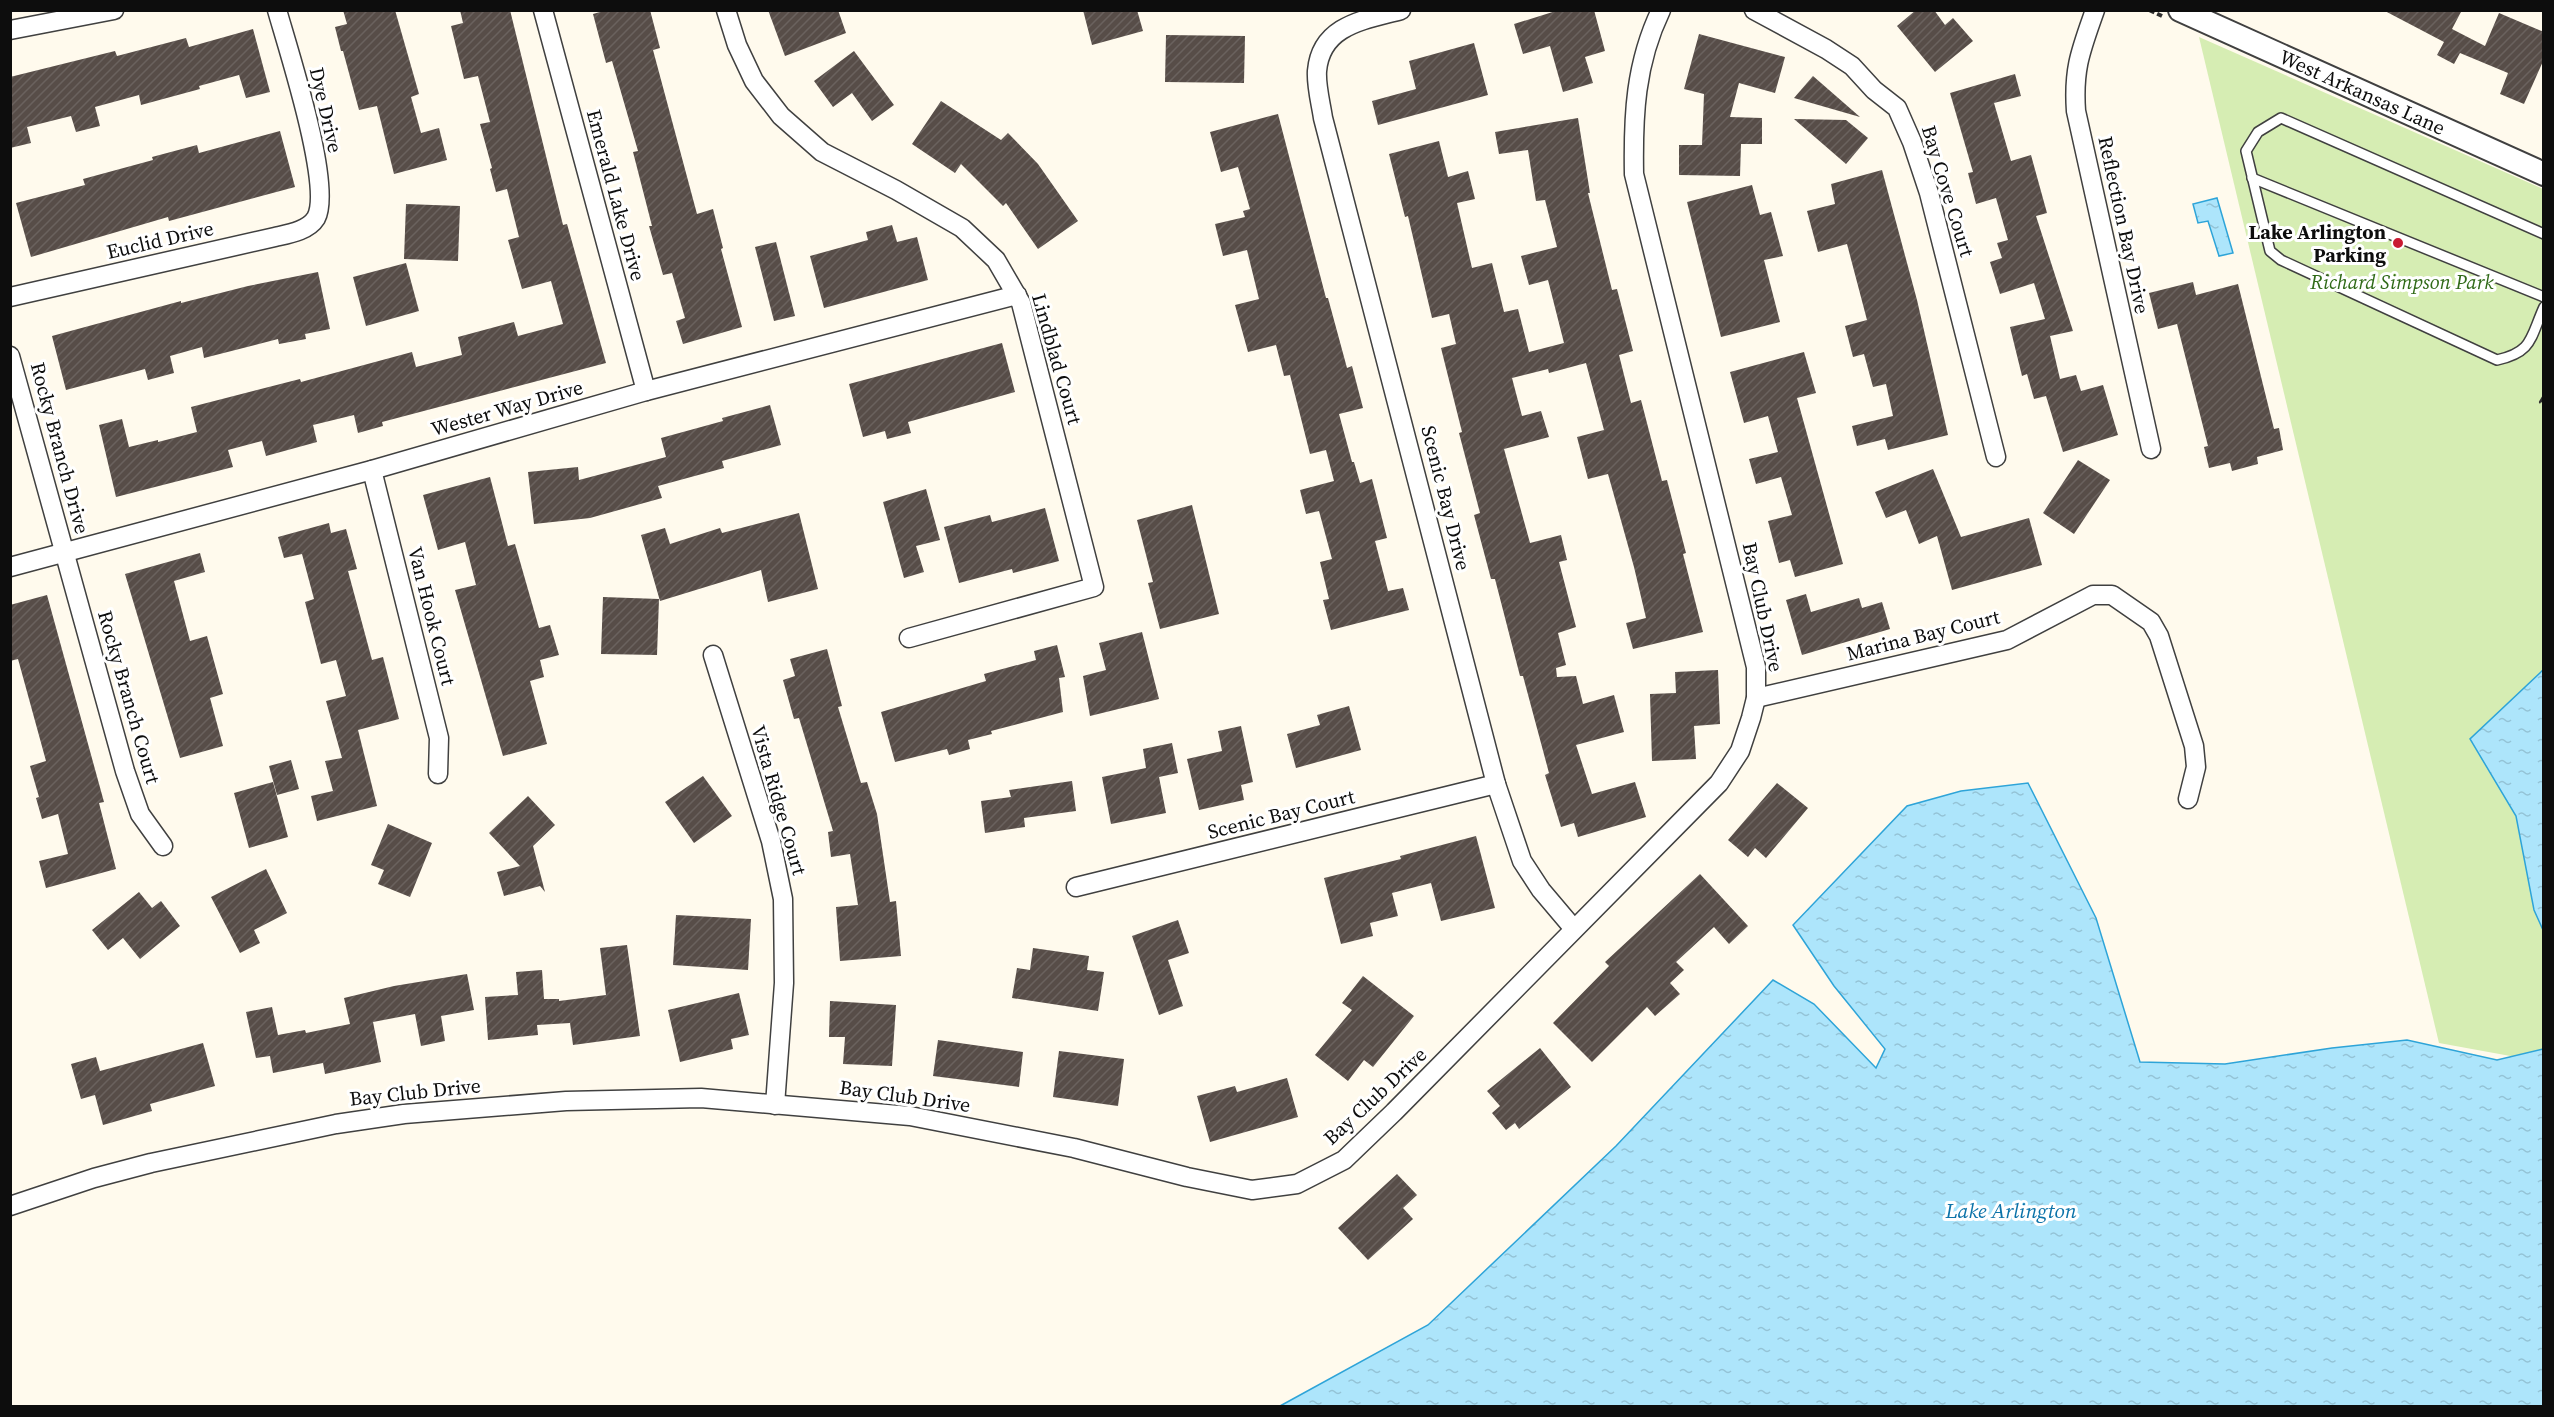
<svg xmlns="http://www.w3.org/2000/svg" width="2554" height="1417" font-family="'Source Serif 4',serif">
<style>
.park{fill:#d6edb3}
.water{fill:url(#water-ripples);stroke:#2ea4d8;stroke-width:1.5}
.building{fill:url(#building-hatch)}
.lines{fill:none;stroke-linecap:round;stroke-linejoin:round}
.service-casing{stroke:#404040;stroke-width:12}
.minor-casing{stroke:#404040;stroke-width:21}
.tertiary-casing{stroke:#404040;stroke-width:26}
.path{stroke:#2f2f2f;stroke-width:4;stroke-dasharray:6 3;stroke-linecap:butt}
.service{stroke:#fff;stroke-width:9}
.minor{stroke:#fff;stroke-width:18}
.tertiary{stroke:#fff;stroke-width:22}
.poi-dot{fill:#c91a32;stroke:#fff;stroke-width:2}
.labels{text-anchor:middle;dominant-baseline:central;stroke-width:6;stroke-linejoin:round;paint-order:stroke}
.street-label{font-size:20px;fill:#0d0d0d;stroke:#fff}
.poi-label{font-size:20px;font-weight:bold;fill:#0d0d0d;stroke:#fff;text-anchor:end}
.park-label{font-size:20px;font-style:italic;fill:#306a18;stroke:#fff}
.water-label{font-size:21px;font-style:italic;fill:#0c73a9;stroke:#fff}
</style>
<defs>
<pattern id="water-ripples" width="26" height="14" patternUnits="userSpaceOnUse" patternTransform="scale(1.5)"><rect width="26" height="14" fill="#ade5fb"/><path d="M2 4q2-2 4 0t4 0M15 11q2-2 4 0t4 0" fill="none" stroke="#94c3d6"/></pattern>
<pattern id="building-hatch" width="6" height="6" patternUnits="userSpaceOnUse" patternTransform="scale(1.5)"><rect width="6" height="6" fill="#574d48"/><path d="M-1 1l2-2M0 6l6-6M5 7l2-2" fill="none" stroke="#6a625e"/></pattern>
</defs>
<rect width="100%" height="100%" fill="#fffaed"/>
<polygon class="park" points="2199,37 2543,189 2543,1062 2439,1043"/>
<g class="water">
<polygon points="2217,198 2233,253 2219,256 2208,221 2198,223 2193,204"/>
<polygon points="2543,670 2543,930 2534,910 2516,816 2470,739"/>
<polygon points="2028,783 2096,918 2140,1062 2225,1064 2332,1048 2407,1040 2497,1060 2543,1049 2543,1406 1280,1406 1428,1325 1616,1146 1773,980 1814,1004 1876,1068 1885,1049 1834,986 1793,925 1907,806 1961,791"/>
</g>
<g class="building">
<polygon points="343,10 395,10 419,94 411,97 421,133 439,128 447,160 394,174 377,106 359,110 343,51 341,51 335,27 347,24"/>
<polygon points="460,10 510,10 563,225 567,224 606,363 382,422 383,426 358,433 354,415 313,425 317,442 266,456 262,441 228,450 233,467 116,497 99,425 122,419 129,447 158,440 158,442 197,432 191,407 300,379 301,382 412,352 416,367 462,355 458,337 514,322 518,336 563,324 551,281 522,289 508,240 519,237 507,189 496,192 490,169 492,168 480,124 490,122 478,76 464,79 451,26 463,23"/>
<polygon points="607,10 650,10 660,48 653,50 697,214 713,209 723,248 721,249 742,327 683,344 676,321 685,318 672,273 663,275 649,226 652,226 633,152 638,151 612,61 606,63 593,14"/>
<polygon points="768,10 838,10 846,33 785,56"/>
<polygon points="1083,10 1137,10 1143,31 1092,45"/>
<polygon points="1559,10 1594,10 1605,51 1585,57 1593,83 1563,92 1550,46 1523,54 1514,24"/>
<polygon points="1916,10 1934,10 1945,25 1953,18 1973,41 1935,72 1897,26"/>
<polygon points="2383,10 2462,10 2452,29 2485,46 2499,13 2544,32 2544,59 2524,104 2500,94 2508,73 2460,53 2454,64 2437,55 2444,42"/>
<polygon points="253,29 270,92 246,98 239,75 199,86 200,89 141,105 139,95 95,107 100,126 76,132 71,116 27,127 31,143 10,148 10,77 115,51 117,56 186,38 189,47"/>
<polygon points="1699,34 1785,57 1775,93 1739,83 1730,117 1762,118 1762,144 1741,144 1740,176 1679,175 1679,145 1702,145 1704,94 1684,89"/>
<polygon points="1166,35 1245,36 1244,83 1165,82"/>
<polygon points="1474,43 1488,95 1378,125 1372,101 1416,89 1409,61"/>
<polygon points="854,51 894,105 872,121 852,93 833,107 814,81"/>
<polygon points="2015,74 2021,96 1994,103 2011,161 2031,155 2047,213 2036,216 2073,331 2050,336 2060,379 2076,375 2081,391 2103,385 2118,435 2063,452 2046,396 2034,399 2027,374 2022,376 2010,327 2045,319 2034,283 2000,294 1990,262 2002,258 1997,243 2008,240 1996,198 1976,204 1968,173 1973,172 1950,93"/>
<polygon points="1813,76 1860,117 1794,98"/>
<polygon points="941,101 1001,140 1008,133 1038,164 1078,221 1038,249 1006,203 1003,206 961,164 955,173 912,144"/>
<polygon points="1278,114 1326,298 1328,298 1347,368 1352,366 1363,408 1339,414 1352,462 1354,462 1360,483 1372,479 1387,538 1375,541 1388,591 1403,588 1409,610 1331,630 1323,600 1329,599 1320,562 1332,559 1319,511 1306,514 1300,490 1334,481 1326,450 1310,454 1290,375 1284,376 1276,345 1248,352 1235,305 1259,299 1247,250 1223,256 1215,224 1245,217 1243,211 1250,209 1238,167 1221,172 1210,132"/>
<polygon points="1578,118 1590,193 1588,193 1612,290 1617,289 1633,351 1619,355 1631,403 1641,400 1662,481 1667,480 1686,553 1683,554 1703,632 1633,649 1626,623 1646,618 1634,567 1608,474 1588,479 1577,437 1604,430 1586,363 1549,373 1548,369 1512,378 1522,416 1541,411 1549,437 1504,449 1530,543 1561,535 1567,560 1559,562 1576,627 1558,633 1566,665 1556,668 1557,677 1576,676 1583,704 1614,695 1624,732 1576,745 1592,794 1635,782 1646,817 1578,837 1574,823 1561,827 1545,775 1549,773 1523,676 1520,676 1495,579 1491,579 1474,515 1480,513 1459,433 1462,432 1441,348 1456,344 1449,314 1432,318 1408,216 1405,217 1389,154 1439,141 1448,177 1468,171 1475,199 1457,203 1472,268 1492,263 1504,312 1518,309 1529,352 1564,343 1548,280 1529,285 1521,256 1557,247 1545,200 1536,201 1528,150 1499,154 1495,132"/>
<polygon points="1794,119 1846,120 1868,138 1846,164"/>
<polygon points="280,131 295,187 169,221 168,217 31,257 16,203 85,185 83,179 153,160 152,157 197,145 199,153"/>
<polygon points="1882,170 1917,300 1948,435 1888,450 1885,439 1857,446 1852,426 1893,416 1886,384 1873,387 1864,354 1853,357 1845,326 1867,320 1847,244 1818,252 1807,211 1835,204 1831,184"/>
<polygon points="1752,185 1760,215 1771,212 1783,256 1764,260 1780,322 1721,337 1687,202"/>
<polygon points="406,204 460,206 458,261 404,259"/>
<polygon points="892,225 897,242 917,237 928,280 824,308 810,256 868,240 866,232"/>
<polygon points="776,242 795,316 774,321 755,247"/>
<polygon points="406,263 419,311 366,326 353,277"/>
<polygon points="318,272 330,329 305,334 306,339 279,344 278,339 204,358 202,347 170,356 174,373 148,380 145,369 66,390 52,336 181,301 181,303 248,286"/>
<polygon points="2193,282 2196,295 2238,284 2274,429 2279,428 2283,450 2257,457 2258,464 2232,471 2230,463 2209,468 2204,447 2208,446 2177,324 2158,329 2149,293"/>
<polygon points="1002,343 1015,392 908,422 911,433 887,439 885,431 863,437 849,384"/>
<polygon points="1804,352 1816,393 1797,398 1843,564 1795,577 1790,560 1779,563 1768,521 1792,515 1781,477 1756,484 1749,459 1778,452 1768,416 1744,423 1730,372"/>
<polygon points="770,405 781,445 722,461 724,468 658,486 662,498 590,518 534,524 528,472 578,467 579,480 666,457 661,438 723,421 722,418"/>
<polygon points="2078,460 2110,480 2074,534 2043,513"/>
<polygon points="1933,469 1961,537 2029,518 2042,565 1952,590 1937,536 1919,544 1906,510 1886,518 1875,492"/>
<polygon points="490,477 508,546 515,544 539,628 550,625 559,655 540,660 544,677 530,681 547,744 503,756 455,590 476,585 465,542 438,550 423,495"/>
<polygon points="926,489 940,540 916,546 924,572 904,578 883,502"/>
<polygon points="1192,505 1219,614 1160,629 1148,583 1153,582 1137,520"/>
<polygon points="1045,508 1059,561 1013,573 1012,569 959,583 944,527 990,515 992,522"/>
<polygon points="799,513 818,589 768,602 761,570 660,601 641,535 665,528 670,544 720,528 722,533"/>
<polygon points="329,523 331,533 346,529 357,569 348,571 372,660 383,657 399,719 358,730 377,806 317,821 311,796 333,791 325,761 342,758 326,701 346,696 336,660 321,664 305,602 314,599 302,554 284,558 278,537"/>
<polygon points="200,553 205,572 174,581 190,641 207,636 223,694 210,698 223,746 180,758 125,574"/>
<polygon points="1806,594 1811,612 1859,598 1862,608 1882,602 1890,629 1802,655 1786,600"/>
<polygon points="47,595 104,802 99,803 116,869 46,888 39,861 68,854 58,814 42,819 36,798 39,797 30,766 46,761 18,659 10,661 10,605"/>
<polygon points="603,597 659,599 657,655 601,654"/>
<polygon points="1142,632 1159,699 1090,716 1083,676 1106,670 1099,643"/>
<polygon points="1057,645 1065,677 1059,678 1063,712 991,731 992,734 968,740 970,749 949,755 947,749 895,762 881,712 986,681 984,674 1036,660 1034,651"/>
<polygon points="827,649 842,706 838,707 861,783 867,782 877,814 890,902 896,901 901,956 840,961 836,907 858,905 850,854 831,857 828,832 833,831 799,718 794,719 783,680 795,676 790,659"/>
<polygon points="1718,670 1720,724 1694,726 1696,759 1652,761 1650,694 1676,693 1675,672"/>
<polygon points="1349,706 1361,750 1296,768 1287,734 1320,725 1317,715"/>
<polygon points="1241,726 1253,782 1241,785 1244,800 1199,810 1187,759 1222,751 1218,731"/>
<polygon points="1172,743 1178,773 1159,777 1166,813 1111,824 1102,777 1146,768 1143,749"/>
<polygon points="291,760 299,789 277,795 269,766"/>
<polygon points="703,776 732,816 694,843 665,802"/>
<polygon points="1072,781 1076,811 1024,818 1025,827 985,833 981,801 1011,797 1009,790"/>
<polygon points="273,782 288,837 249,848 234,793"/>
<polygon points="1777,783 1808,808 1766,858 1755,848 1748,857 1728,840"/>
<polygon points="528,796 555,825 533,846 545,892 540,886 504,896 497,872 520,866 489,833"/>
<polygon points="388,824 432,843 410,897 378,884 384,870 371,865"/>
<polygon points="1476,836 1495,908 1441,921 1431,883 1392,893 1398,916 1370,923 1373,936 1341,944 1324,878 1401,859 1400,856"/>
<polygon points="266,869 287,913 254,930 260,943 240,953 211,897"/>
<polygon points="1700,874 1748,926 1729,944 1714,927 1676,962 1684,970 1670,983 1680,994 1655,1016 1647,1007 1592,1062 1553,1023 1609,966 1605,962"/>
<polygon points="139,892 152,908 161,901 180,926 140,959 123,938 108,950 92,930"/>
<polygon points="676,915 751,919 748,970 673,965"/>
<polygon points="1178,920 1189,953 1168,960 1183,1006 1159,1015 1132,936"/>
<polygon points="627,945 640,1036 573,1045 570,1023 537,1025 538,1035 488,1040 485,997 518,995 516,972 542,970 544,999 559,999 559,1001 606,995 600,948"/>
<polygon points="1033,948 1089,956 1087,970 1104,972 1098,1011 1012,998 1017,968 1030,970"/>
<polygon points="467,974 474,1010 441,1016 445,1041 421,1046 415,1014 373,1022 381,1062 325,1074 323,1063 273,1073 270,1056 256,1058 246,1012 272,1007 278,1035 305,1030 306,1033 350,1024 344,998 394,986"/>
<polygon points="1363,976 1414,1016 1373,1067 1364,1060 1348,1081 1315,1055 1352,1010 1342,1003"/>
<polygon points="739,993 749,1035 731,1039 733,1049 680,1062 668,1010"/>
<polygon points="830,1001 896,1005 892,1066 843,1064 845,1037 829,1037"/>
<polygon points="938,1040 1023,1052 1019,1087 933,1076"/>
<polygon points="203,1043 215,1086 150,1104 152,1111 103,1125 95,1095 81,1099 71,1064 96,1057 100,1071"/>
<polygon points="1540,1048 1571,1087 1519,1129 1515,1123 1506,1130 1492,1113 1500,1106 1487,1091"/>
<polygon points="1059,1051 1124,1059 1118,1106 1053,1097"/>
<polygon points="1287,1078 1298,1117 1210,1142 1197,1096 1235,1086 1237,1092"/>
<polygon points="1397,1174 1417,1195 1403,1208 1413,1219 1368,1260 1338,1228"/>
</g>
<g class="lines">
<defs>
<g id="service">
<polyline points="2252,178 2544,297"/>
<path d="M2544,234L2281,118L2258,132L2246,151L2270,251L2281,260L2497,360C2533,352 2530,338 2544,307"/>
</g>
<g id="minor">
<polyline points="543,10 646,391"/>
<polyline points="726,10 737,45 754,81 781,116 822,152 896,190 962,228 996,260 1021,303 1094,587 909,638"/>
<path d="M1401,10C1364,20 1321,25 1317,71C1316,86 1321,104 1323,118L1496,784L1522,861L1541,890L1574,929"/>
<polyline points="1754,10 1826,49 1852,66 1874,90 1897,108 1912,142 1929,193 1996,457"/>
<path d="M2095,10C2081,50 2073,68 2076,111L2151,449"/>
<polyline points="10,30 114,10"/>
<path d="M10,297L275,237C288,234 308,231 316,218C333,187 288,49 277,10"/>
<polyline points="10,356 125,771 140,814 163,846"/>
<polyline points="372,470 439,738 438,774"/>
<polyline points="10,567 372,470 646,391 1017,295"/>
<polyline points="713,655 771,841 783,899 784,983 775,1105"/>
<polyline points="1756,698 2007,640 2093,595 2112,595 2151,622 2159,636 2194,746 2196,767 2188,799"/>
<polyline points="1076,887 1496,784"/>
<path d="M10,1206L94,1178L151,1163L336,1124L404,1114L566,1101L701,1098L910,1116L1074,1148L1187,1177L1252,1190L1297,1184L1344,1160L1394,1112L1719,783L1740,751L1751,718L1756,698V667L1634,174C1633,116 1635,64 1661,10"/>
</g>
<g id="tertiary">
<path id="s1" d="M2180,10L2544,174"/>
</g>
</defs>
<use href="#service" class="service-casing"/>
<use href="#minor" class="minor-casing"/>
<use href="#tertiary" class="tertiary-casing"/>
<g class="path">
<polyline points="2149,10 2162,16"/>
<polyline points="2544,397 2541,402 2544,404"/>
</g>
<use href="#service" class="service"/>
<use href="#minor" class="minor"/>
<use href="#tertiary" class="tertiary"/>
</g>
<circle class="poi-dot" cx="2398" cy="243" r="6"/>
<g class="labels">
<g class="street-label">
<text stroke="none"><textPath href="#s1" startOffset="200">West Arkansas Lane</textPath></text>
<text transform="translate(326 110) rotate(77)">Dye Drive</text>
<text transform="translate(1948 191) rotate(73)">Bay Cove Court</text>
<text transform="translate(616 195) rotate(75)">Emerald Lake Drive</text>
<text transform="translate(2124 225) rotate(78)">Reflection Bay Drive</text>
<text transform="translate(160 240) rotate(-13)">Euclid Drive</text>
<text transform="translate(1057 359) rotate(74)">Lindblad Court</text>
<text transform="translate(507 408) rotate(-16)">Wester Way Drive</text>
<text transform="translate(60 448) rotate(75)">Rocky Branch Drive</text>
<text transform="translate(1446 498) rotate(76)">Scenic Bay Drive</text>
<text transform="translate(1763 607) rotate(78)">Bay Club Drive</text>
<text transform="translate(432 616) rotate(76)">Van Hook Court</text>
<text transform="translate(1923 635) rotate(-14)">Marina Bay Court</text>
<text transform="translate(129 697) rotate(74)">Rocky Branch Court</text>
<text transform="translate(779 800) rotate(74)">Vista Ridge Court</text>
<text transform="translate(1281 814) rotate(-14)">Scenic Bay Court</text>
<text transform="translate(415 1092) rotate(-6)">Bay Club Drive</text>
<text transform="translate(905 1096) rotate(8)">Bay Club Drive</text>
<text transform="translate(1375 1096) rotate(-43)">Bay Club Drive</text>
</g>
<g class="poi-label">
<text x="2386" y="232">Lake Arlington<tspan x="2386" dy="23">Parking</tspan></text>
</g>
<g class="park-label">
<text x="2402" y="282">Richard Simpson Park</text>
</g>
<g class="water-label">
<text x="2011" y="1210">Lake Arlington</text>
</g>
</g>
<rect width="2554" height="1417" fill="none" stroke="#0d0d0d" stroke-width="24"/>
</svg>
